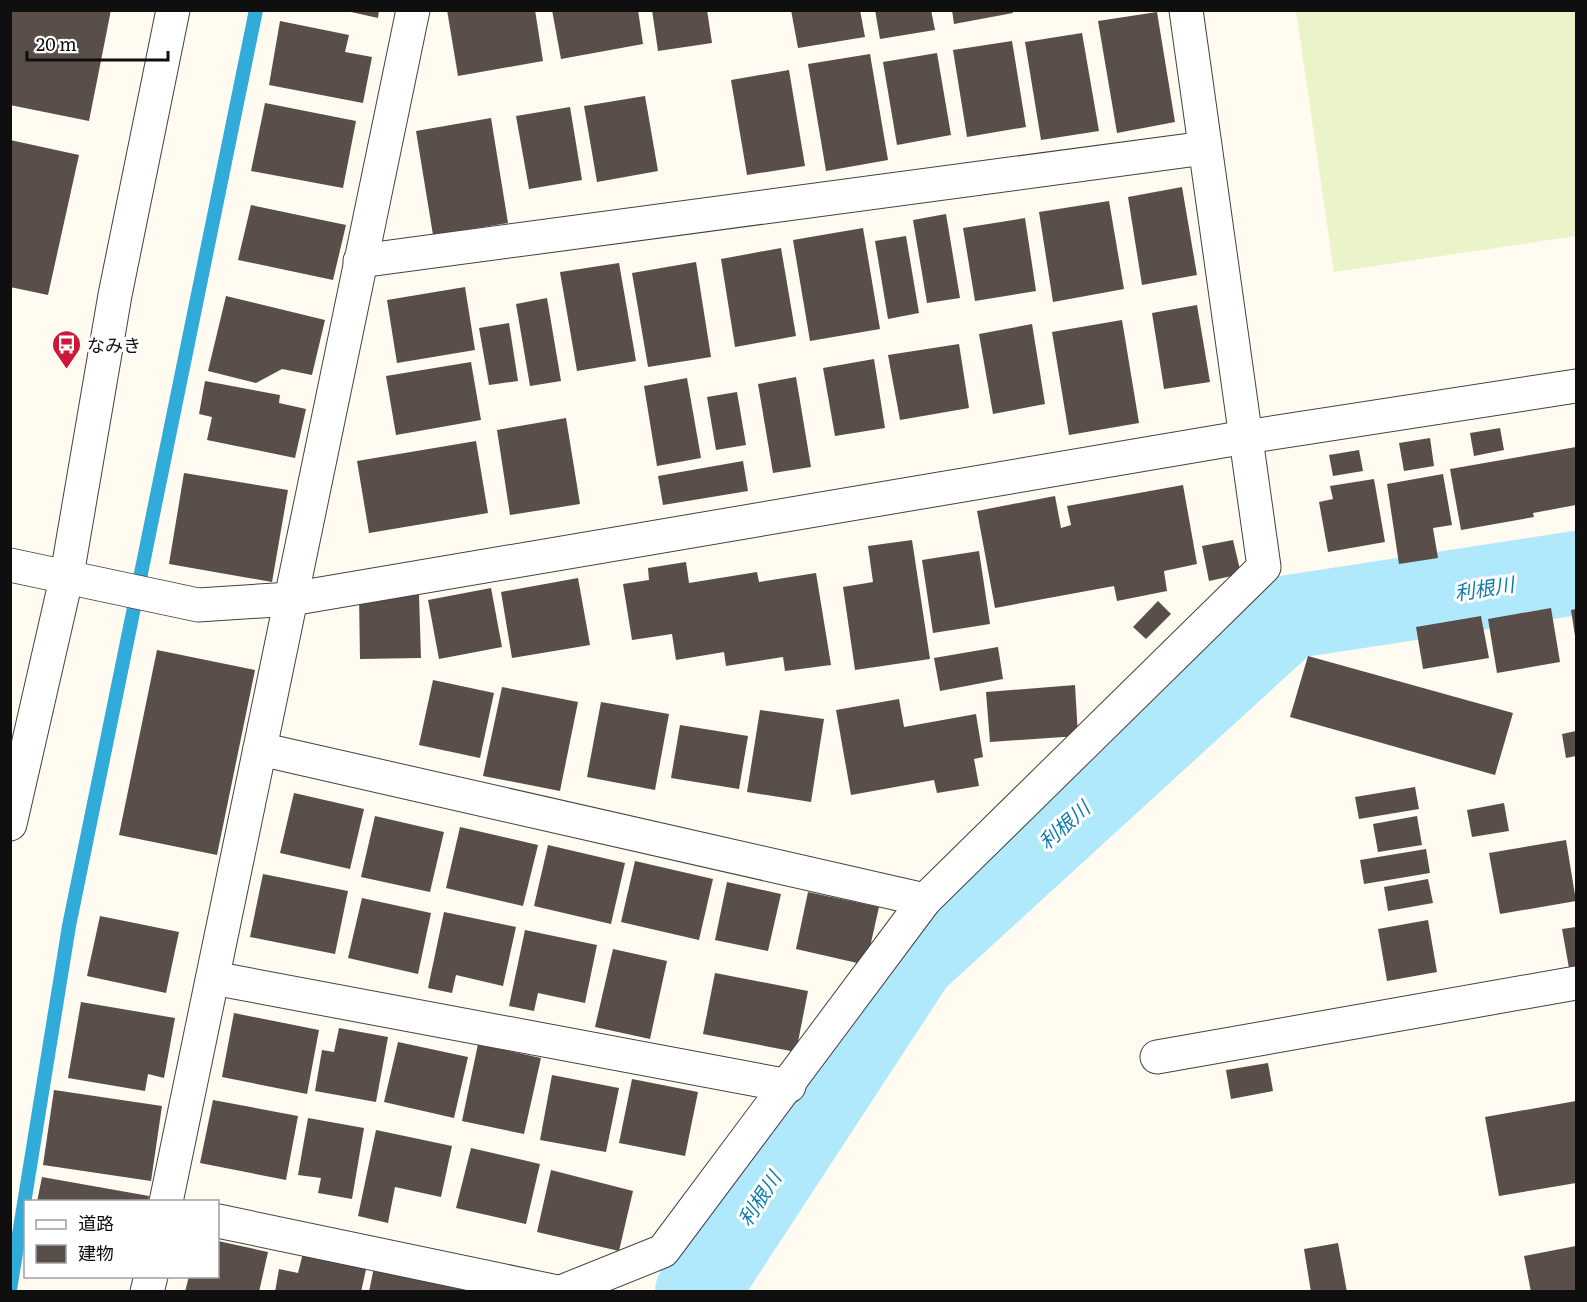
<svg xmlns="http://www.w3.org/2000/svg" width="1587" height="1302" font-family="Literata,'Noto Sans JP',serif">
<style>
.pitch{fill:#ebf4c9}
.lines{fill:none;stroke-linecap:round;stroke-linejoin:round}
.stream{stroke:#31acda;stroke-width:14}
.river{stroke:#b1e9fc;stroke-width:84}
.building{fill:#594e4a}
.minor-casing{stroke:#424242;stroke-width:35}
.minor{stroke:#fff;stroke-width:33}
.labels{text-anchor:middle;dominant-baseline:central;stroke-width:6;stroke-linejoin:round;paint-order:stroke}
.poi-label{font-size:18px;fill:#0f0f0f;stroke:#fff;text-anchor:start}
.water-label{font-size:20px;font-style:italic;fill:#0c7cae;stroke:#fff}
</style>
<rect width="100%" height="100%" fill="#fffbf1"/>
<polygon class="pitch" points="1296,11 1576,11 1576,236 1334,272"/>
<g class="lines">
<polyline class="stream" points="10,1290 69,926 256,10"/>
<polyline class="river" points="697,1292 914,960 1289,617 1576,573"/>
</g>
<g class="building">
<polygon points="10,10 111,10 89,121 10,105"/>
<polygon points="342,10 379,10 378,18"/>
<polygon points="447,10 535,10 543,61 458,76"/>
<polygon points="552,10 638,10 643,44 561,59"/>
<polygon points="652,10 707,10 712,43 658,51"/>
<polygon points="791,10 860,10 865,37 798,48"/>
<polygon points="875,10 931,10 935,30 880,39"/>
<polygon points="952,10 1012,10 1013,13 954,24"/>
<polygon points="1157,12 1175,122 1117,133 1098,21"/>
<polygon points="280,21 349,35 345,52 372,57 363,103 269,85"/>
<polygon points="1082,33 1099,131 1041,140 1025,42"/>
<polygon points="1012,41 1026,127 967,137 953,50"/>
<polygon points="937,53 951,135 897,145 883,62"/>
<polygon points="870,54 888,160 826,171 808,64"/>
<polygon points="789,70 805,166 747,175 731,80"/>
<polygon points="645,96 658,171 597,182 584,106"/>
<polygon points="265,103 356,121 343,188 251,171"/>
<polygon points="570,107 582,180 529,189 516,116"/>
<polygon points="491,118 508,223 433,235 416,131"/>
<polygon points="10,140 79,155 48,295 10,287"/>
<polygon points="1182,187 1197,275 1142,285 1128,197"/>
<polygon points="1109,201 1124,289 1053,302 1039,212"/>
<polygon points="251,205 346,225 333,280 238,260"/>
<polygon points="946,214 960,298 927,303 913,220"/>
<polygon points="1025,218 1036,291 975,301 963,228"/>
<polygon points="863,228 880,329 810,341 793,240"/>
<polygon points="906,236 919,313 888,319 875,241"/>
<polygon points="781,248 796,336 735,347 721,259"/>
<polygon points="696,262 711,357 648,367 632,273"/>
<polygon points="619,263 636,361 577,371 560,272"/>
<polygon points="465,287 475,350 397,363 387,300"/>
<polygon points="226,296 325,320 312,375 282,369 256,383 208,371"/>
<polygon points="547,298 561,381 530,386 516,304"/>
<polygon points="1197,305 1210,382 1164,389 1152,313"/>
<polygon points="1122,320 1139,423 1069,435 1052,332"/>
<polygon points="509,323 518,381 489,385 479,328"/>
<polygon points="1032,324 1045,404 993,414 979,334"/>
<polygon points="959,344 969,408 900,420 888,355"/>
<polygon points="874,359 885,428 835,436 823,368"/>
<polygon points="471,362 481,420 396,435 386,376"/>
<polygon points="796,377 811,467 773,473 758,384"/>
<polygon points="687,378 701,458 657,466 644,386"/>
<polygon points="205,381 280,395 279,403 306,409 295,458 207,440 212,417 199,414"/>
<polygon points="737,392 746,445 716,450 707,397"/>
<polygon points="566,418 580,504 510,515 497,430"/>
<polygon points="1500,428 1504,450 1474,456 1470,433"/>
<polygon points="1430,438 1434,466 1404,471 1399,443"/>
<polygon points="476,441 488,513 369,533 357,461"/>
<polygon points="1576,447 1576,505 1533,513 1534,517 1461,530 1450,469"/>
<polygon points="1359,450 1363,471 1333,476 1329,455"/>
<polygon points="743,461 748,491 663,505 658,476"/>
<polygon points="184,473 288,490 272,582 169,564"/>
<polygon points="1443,474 1452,525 1433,528 1438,558 1399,564 1387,484"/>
<polygon points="1374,479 1385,542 1328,552 1319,502 1333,499 1330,486"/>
<polygon points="1183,485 1197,564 1164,571 1167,591 1117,601 1114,586 995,608 977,511 1055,496 1061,528 1071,525 1067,506"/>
<polygon points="912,540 930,659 855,670 843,587 873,582 868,546"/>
<polygon points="1233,540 1241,574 1209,581 1202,546"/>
<polygon points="979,551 990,624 933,633 922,560"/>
<polygon points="686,562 689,583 757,572 759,582 816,573 831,665 785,671 783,657 726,666 724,652 676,660 672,634 632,640 623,584 649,580 648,568"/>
<polygon points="578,578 590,645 512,658 501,592"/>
<polygon points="491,588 502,647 439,659 428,600"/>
<polygon points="419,595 421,658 360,659 359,596"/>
<polygon points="1158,601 1171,614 1146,639 1133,627"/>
<polygon points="1551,608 1560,662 1497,673 1488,619"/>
<polygon points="1576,609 1576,635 1575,636 1571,610"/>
<polygon points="1481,616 1489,658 1423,669 1416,627"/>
<polygon points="998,647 1003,679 940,691 934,658"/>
<polygon points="157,650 255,670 217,855 119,835"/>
<polygon points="1308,656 1513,713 1495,775 1290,717"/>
<polygon points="433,680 494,693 480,758 419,745"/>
<polygon points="1075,685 1078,736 990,742 986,692"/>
<polygon points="502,687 578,702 560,791 483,776"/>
<polygon points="899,699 904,727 976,714 983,757 974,759 979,786 937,793 934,780 851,795 836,710"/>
<polygon points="601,702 669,714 655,790 587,777"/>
<polygon points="760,710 824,719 811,802 747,792"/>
<polygon points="680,725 748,736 739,789 671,778"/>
<polygon points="1576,731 1576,756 1566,758 1562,734"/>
<polygon points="1415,787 1419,809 1359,819 1355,797"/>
<polygon points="294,793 364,809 350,869 280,853"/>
<polygon points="1504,803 1509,831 1472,837 1467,810"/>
<polygon points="375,816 444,832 430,892 361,877"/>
<polygon points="1417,816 1422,845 1378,852 1373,824"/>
<polygon points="460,827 538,845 523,906 446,888"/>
<polygon points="1566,840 1576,901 1500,914 1489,853"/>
<polygon points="548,845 625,863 611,924 534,906"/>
<polygon points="1426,849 1430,873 1364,884 1360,860"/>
<polygon points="635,861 713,879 699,940 621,922"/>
<polygon points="263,874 348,891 335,954 250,937"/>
<polygon points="1428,879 1433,903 1388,911 1384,887"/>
<polygon points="727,882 781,894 768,951 715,940"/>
<polygon points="808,892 879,907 866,965 796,949"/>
<polygon points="362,898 431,913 418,974 348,958"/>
<polygon points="444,912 516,927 503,986 456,975 452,993 428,988"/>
<polygon points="100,916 179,932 166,993 87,976"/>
<polygon points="1428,920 1437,972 1387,981 1378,929"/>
<polygon points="1576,927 1576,966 1569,968 1562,929"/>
<polygon points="525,930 597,945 585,1003 538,993 534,1011 509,1006"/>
<polygon points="613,949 667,961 650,1039 595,1027"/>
<polygon points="715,973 808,991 796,1052 703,1034"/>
<polygon points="81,1002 175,1018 164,1078 148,1074 145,1091 68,1078"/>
<polygon points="234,1013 319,1030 307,1094 222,1077"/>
<polygon points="339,1028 388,1037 376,1102 315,1091 322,1050 334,1052"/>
<polygon points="398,1042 468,1057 454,1118 384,1102"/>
<polygon points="478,1044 541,1058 524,1134 462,1121"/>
<polygon points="1268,1063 1273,1091 1231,1099 1226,1070"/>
<polygon points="552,1075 619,1088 606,1152 540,1140"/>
<polygon points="632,1079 698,1092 685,1156 619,1143"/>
<polygon points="54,1090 162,1106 151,1181 43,1165"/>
<polygon points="213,1100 298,1116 286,1180 200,1163"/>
<polygon points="1576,1101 1576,1183 1499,1196 1485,1117"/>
<polygon points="308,1118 364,1128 352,1199 318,1193 321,1178 298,1175"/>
<polygon points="376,1130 452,1146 441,1197 395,1187 388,1223 358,1216"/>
<polygon points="471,1148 540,1164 526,1224 456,1208"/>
<polygon points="551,1170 633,1191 619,1251 537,1232"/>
<polygon points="42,1177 149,1196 148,1202 37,1202"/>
<polygon points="218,1241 268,1252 259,1292 185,1292 189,1276 218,1276"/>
<polygon points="1338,1243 1347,1292 1311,1292 1304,1249"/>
<polygon points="1576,1246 1576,1292 1531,1292 1524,1256"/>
<polygon points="303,1253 367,1265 361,1292 275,1292 279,1269 298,1273"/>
<polygon points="375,1262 469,1281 467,1292 369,1292"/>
</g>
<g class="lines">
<defs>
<g id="minor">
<polyline points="360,261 1205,148"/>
<polyline points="10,565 198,605 291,599 1246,437 1576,386"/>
<polyline points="260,749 925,900"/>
<polyline points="10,824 67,575 115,295 173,10"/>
<polyline points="213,978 789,1086"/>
<polyline points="1157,1057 1576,983"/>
<polyline points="166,1202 413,10"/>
<polyline points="218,1221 557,1292"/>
<polyline points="147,1292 151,1276"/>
<polyline points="561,1292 663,1251 925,900 1264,567 1186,10"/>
</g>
</defs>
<use href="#minor" class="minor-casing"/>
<use href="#minor" class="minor"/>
</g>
<defs>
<symbol id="bus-pin" viewBox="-11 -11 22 30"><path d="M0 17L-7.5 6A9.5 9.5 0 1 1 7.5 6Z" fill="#cd1939" stroke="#fff"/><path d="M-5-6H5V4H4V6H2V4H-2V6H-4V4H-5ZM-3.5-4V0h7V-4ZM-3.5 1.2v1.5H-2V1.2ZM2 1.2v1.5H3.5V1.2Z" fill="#fff"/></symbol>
</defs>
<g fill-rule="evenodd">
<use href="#bus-pin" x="50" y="328" width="33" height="45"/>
</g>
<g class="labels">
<g class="poi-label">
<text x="87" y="344">なみき</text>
</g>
<g class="water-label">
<text transform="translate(1484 587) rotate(-9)">利根川</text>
<text transform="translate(1063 824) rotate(-42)">利根川</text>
<text transform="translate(758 1198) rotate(-57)">利根川</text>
</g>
</g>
<rect width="1587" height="1302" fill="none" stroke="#0f0f0f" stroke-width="24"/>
<rect x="24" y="1200" width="195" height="78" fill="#ffffff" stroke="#9f9f9f" stroke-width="1.5"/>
<rect x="36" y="1220" width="30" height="9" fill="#ffffff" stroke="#9f9f9f" stroke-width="1.5"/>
<text x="78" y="1230" font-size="18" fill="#0f0f0f">道路</text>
<rect x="36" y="1245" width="30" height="18" fill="#594e4a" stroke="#9f9f9f" stroke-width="1.5"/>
<text x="78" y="1260" font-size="18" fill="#0f0f0f">建物</text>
<path d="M27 51v9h141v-9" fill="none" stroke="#0f0f0f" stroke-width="3"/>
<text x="36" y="51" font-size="18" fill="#0f0f0f" stroke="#ffffff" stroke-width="4.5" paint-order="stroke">20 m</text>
</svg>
